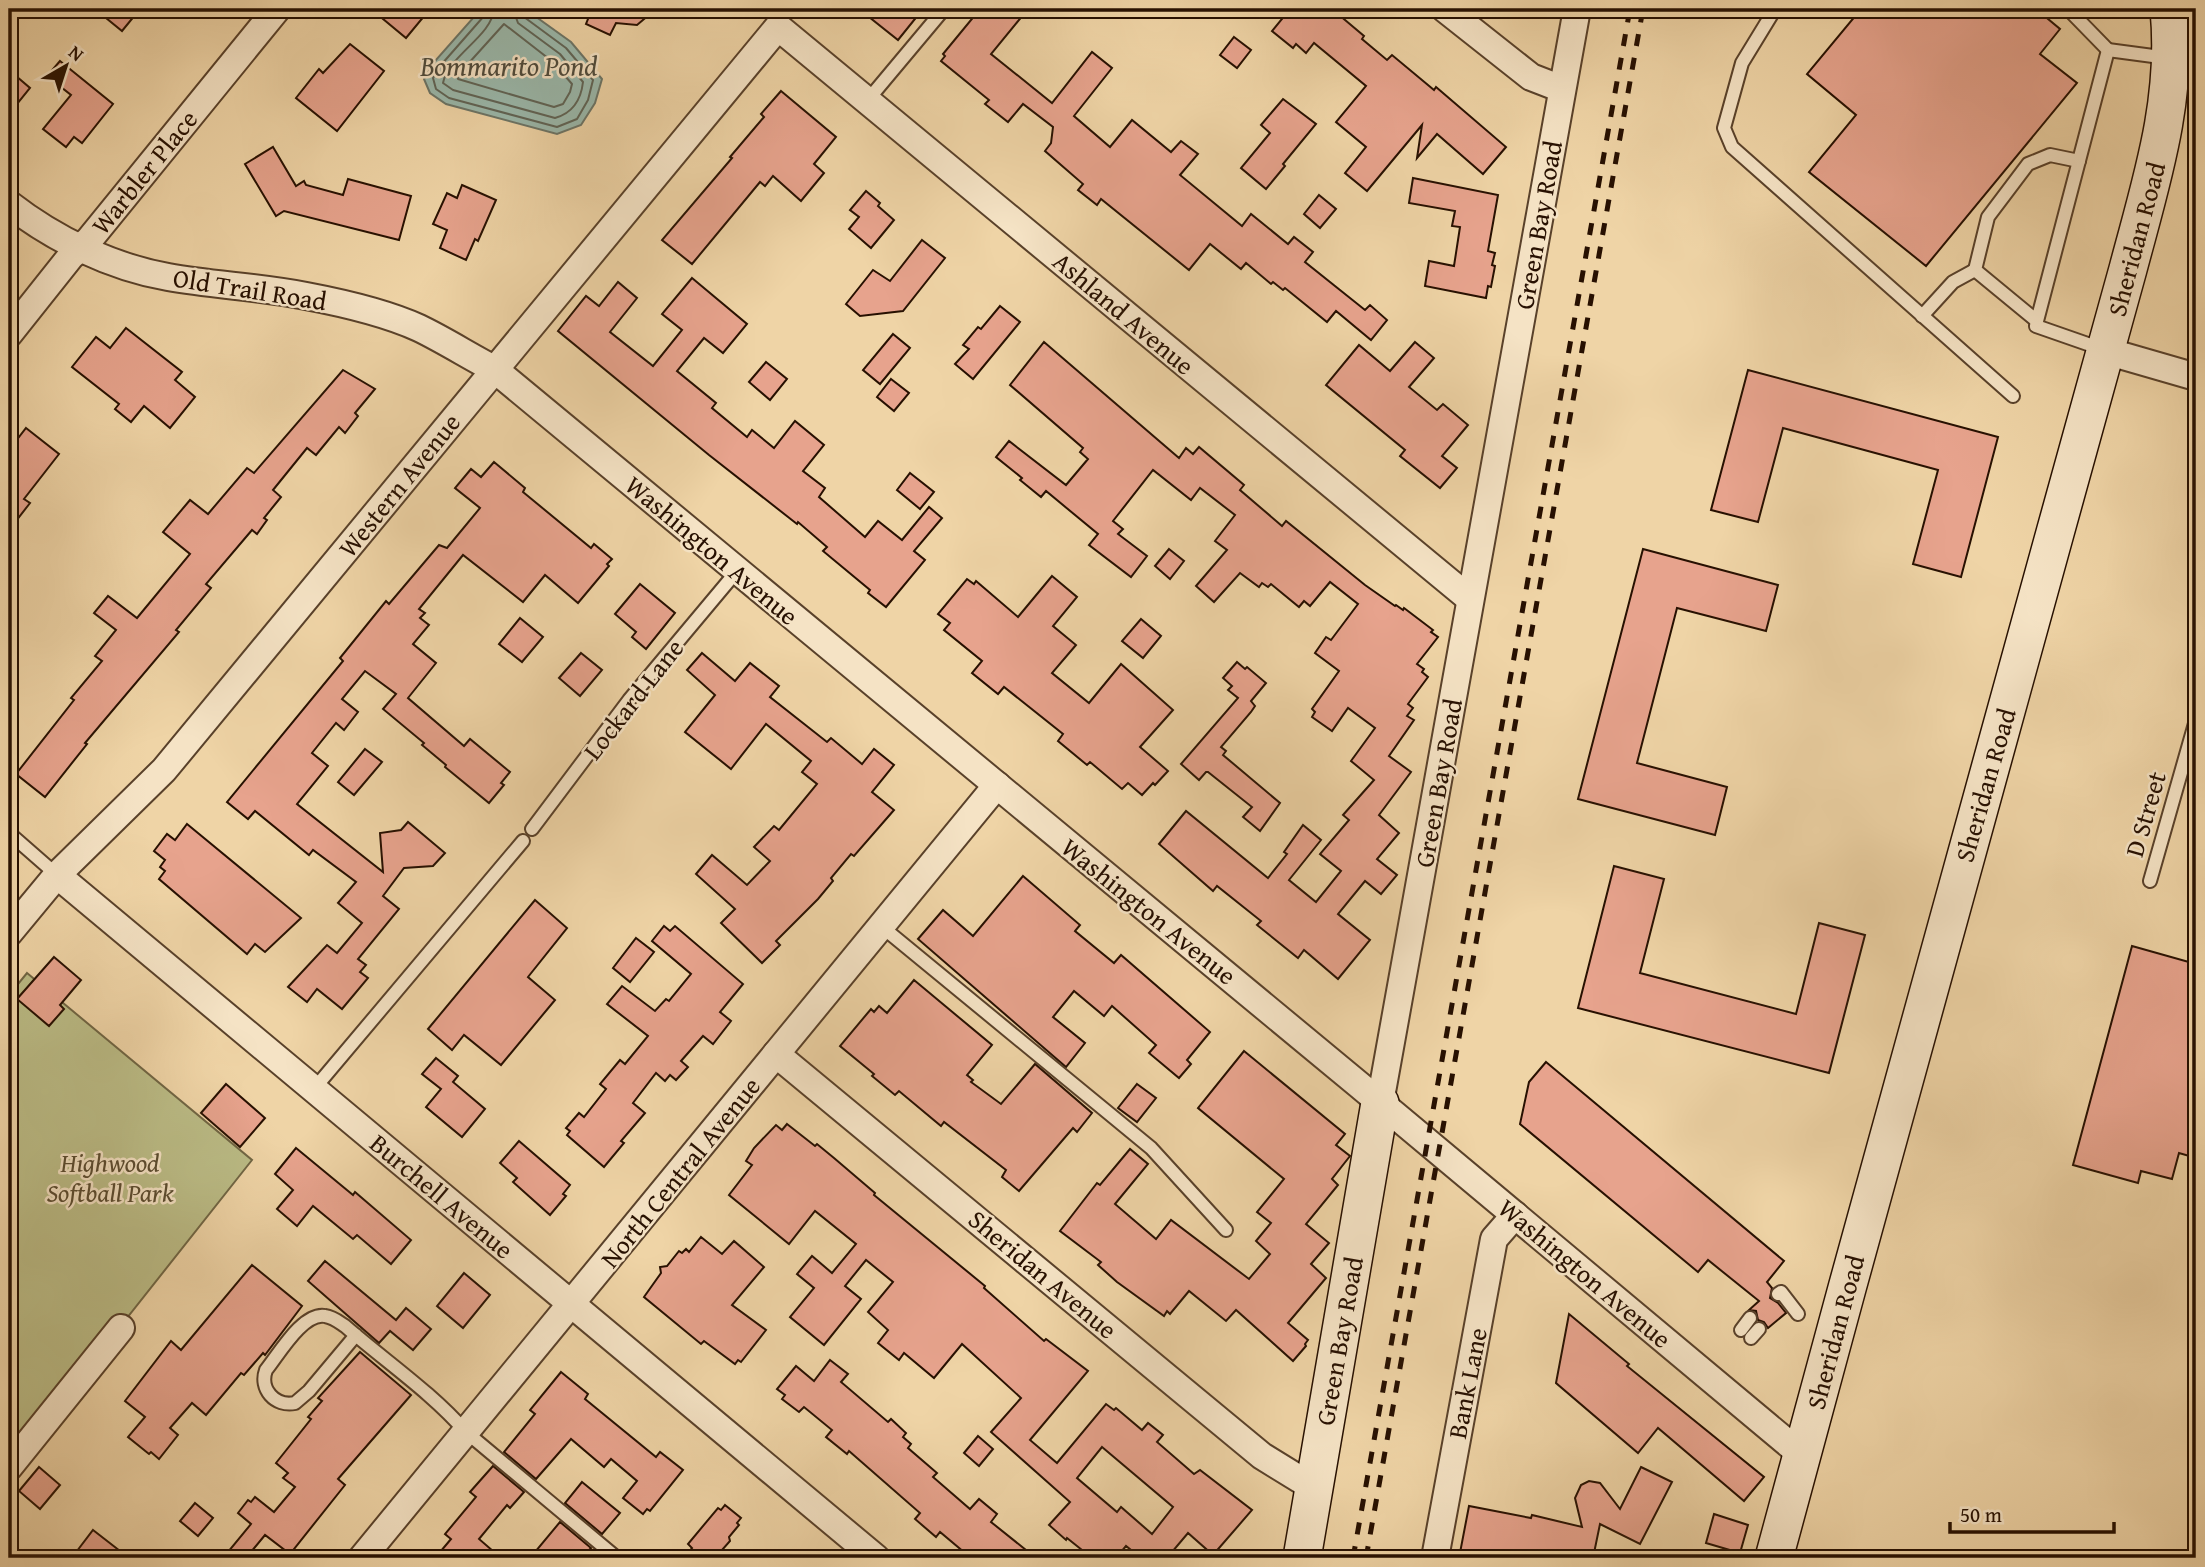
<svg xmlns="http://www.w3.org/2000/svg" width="2205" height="1567" font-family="'Gentium Book Plus',serif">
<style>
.green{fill:#bbbc86;stroke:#716644;stroke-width:2}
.water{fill:#9ab8ab;stroke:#6c7567;stroke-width:2}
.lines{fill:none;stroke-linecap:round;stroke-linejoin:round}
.shore{stroke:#606456;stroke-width:2}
.building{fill:#e7a38d;stroke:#271001;stroke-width:2;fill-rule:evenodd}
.lane-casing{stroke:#59412a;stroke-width:16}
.street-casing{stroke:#59412a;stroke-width:30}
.secondary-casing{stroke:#271001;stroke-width:40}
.lane{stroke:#f5e3c5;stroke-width:12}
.street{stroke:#f5e3c5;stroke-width:26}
.secondary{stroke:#f5e3c5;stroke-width:37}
.rail{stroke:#271001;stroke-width:5;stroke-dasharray:12 12;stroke-linecap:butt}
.labels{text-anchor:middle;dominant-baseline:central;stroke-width:5;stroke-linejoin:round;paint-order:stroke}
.street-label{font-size:26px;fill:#271001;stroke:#f5e3c5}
.park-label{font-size:26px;font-style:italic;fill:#5b4c30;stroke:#f5e3c5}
.water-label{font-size:28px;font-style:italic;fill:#4f4b3c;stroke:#f5e3c5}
</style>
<rect width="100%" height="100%" fill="#efd4a6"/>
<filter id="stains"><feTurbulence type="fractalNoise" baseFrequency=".00286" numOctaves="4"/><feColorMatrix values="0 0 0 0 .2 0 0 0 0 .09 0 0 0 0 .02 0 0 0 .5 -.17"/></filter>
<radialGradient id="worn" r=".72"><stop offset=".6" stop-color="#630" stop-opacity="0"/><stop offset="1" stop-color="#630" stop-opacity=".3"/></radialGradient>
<polygon class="green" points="27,973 252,1160 9,1467 9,995"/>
<polygon class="water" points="481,9 525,9 571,42 602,79 595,103 581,125 557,134 446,104 430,93 424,79 435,61"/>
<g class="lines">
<g class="shore">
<polyline points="485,9 484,16 441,65 433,78 436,89 449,98 557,127 577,119 588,100 593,80 566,48 524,17 522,9"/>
<path d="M494,9C492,36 448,56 443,83L453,90L555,118C573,113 581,100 583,82L560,54L518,23L513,9"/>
<polygon points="504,24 553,62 572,84 570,92 563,104 554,107 458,79 458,75"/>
</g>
</g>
<g class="building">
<polygon points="95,9 140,9 122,31"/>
<polygon points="371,9 430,9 406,38"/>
<polygon points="592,9 656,9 637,25 616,23 610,35 586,24"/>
<polygon points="859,9 923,9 898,40"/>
<polygon points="980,9 1028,9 991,54 1052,103 1092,52 1112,68 1074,116 1110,147 1132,120 1171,152 1181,141 1198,154 1180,175 1242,226 1251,214 1288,244 1294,237 1313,252 1305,262 1365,310 1370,305 1387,320 1371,340 1336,311 1327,322 1285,288 1283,290 1273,282 1271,284 1246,263 1241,269 1210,244 1189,270 1101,199 1097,205 1078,190 1083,184 1045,151 1051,143 1053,127 1023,104 1008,122 985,104 989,100 941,61 945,56 943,54"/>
<polygon points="1290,9 1332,9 1364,36 1362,39 1387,60 1392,55 1434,90 1436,87 1506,147 1483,174 1437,134 1417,158 1422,125 1367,191 1345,173 1366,147 1336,122 1366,86 1314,43 1306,53 1296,44 1293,48 1272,31"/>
<polygon points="1861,9 2036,9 2060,29 2040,54 2077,83 1926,266 1809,172 1856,115 1807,74"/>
<polygon points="1234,37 1251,50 1237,68 1220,55"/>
<polygon points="350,44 384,71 337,131 296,98 319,69 323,73"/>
<polygon points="60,61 113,104 82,143 74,137 66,147 43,129 71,95 47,76"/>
<polygon points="9,70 30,88 9,114"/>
<polygon points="781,91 836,137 814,164 824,173 801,201 773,176 765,186 760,182 692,264 662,240 732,158 730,157 764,117 761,114"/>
<polygon points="1283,99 1316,124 1283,164 1285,166 1266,189 1241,168 1270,133 1261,125"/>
<polygon points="273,147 296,186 304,181 306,185 343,195 348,179 411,196 399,240 284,211 276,216 245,164"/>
<polygon points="1413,178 1498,195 1488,251 1495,253 1492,265 1495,266 1491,287 1488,286 1486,298 1425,286 1429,261 1454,266 1460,227 1452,226 1455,211 1409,203"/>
<polygon points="462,185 496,200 478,241 475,239 466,260 440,248 447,230 433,224 447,193 457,198"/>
<polygon points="866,191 880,203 878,206 894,220 871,248 849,229 859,217 850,210"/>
<polygon points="1319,195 1336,209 1320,228 1304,214"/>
<polygon points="922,240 945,258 903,311 860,316 846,304 873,270 890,281"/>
<polygon points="692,278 747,324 723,353 704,338 677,371 716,403 712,408 747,437 752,430 774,448 795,421 824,445 803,471 825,488 819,497 865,537 878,521 902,540 929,507 942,518 914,551 925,560 886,607 868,593 870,590 823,551 827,547 798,522 797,524 709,455 558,331 586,296 599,306 618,282 637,298 610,332 653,366 682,330 662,314"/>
<polygon points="1000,306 1020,322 973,379 955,364 969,349 963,345 978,327 981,329"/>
<polygon points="126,328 182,372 175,380 195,397 170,428 144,406 131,422 115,409 119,404 72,367 96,337 110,348"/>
<polygon points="893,334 910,348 880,384 863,370"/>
<polygon points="1044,342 1179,458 1186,448 1193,454 1199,447 1244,485 1240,490 1282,526 1286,521 1365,585 1395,606 1396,605 1403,610 1404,608 1433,630 1431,632 1438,637 1417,664 1424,669 1422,672 1428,677 1408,704 1413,708 1407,716 1414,720 1389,756 1411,772 1379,815 1399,833 1377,859 1397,875 1381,894 1365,881 1338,914 1370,940 1338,979 1304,950 1298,958 1257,925 1261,921 1217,886 1213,891 1159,844 1186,811 1268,878 1287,854 1284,852 1303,825 1321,840 1289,880 1316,902 1341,871 1320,854 1349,820 1343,815 1374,780 1351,761 1375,728 1348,708 1332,731 1312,717 1315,712 1312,709 1339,671 1315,653 1326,637 1331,640 1358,604 1330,582 1310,606 1304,601 1299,607 1271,584 1268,587 1262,583 1259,587 1240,573 1214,602 1196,586 1227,550 1215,541 1235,515 1200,488 1191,500 1153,470 1113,521 1123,529 1118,534 1147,556 1131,577 1089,545 1098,534 1046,491 1041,497 1020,480 1022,478 996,457 1009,441 1066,485 1088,459 1080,452 1083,448 1010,385"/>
<polygon points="1415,342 1434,358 1409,387 1437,410 1443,404 1468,425 1442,456 1457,468 1440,488 1400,456 1405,450 1326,385 1359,345 1390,371"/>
<polygon points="766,362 787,379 770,400 749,382"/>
<polygon points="343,370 375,389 355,413 358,416 345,433 339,427 316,455 307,448 273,490 281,497 264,518 267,520 257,534 252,530 206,584 211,588 176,630 179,632 85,743 87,744 45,797 16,774 74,700 71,698 102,661 95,656 116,630 94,613 108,596 137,618 190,554 163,532 190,500 208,514 247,468 254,473"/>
<polygon points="1748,370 1998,437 1961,577 1913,564 1938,470 1783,428 1758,522 1711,510"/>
<polygon points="891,379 909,393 894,411 877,397"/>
<polygon points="26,428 59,454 24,499 30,503 9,530 9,450"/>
<polygon points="494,462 525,488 523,492 591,548 594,544 612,559 607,564 609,566 578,603 545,575 523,602 463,555 419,609 425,613 420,618 429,625 413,644 436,663 408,698 464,746 470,739 510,772 501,783 504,785 489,803 445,767 446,765 422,745 424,743 383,709 396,694 365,671 342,699 358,712 344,730 336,723 312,753 328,766 297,804 383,872 380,833 401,830 408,822 445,853 433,866 404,868 383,896 399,909 358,959 366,965 360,972 368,978 342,1009 317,989 307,1002 288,987 327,945 337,953 362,923 338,903 356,882 313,850 309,855 255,811 248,819 227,802 343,661 340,658 386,601 389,604 439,545 447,548 480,508 455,488 471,469 481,477"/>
<polygon points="910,473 934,492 920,509 897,490"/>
<polygon points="1169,549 1184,561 1170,579 1155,566"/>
<polygon points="1643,549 1778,585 1766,631 1677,608 1637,763 1727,787 1715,835 1578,799"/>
<polygon points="1052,576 1077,597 1053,626 1076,645 1052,673 1089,703 1121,664 1173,710 1140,747 1168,771 1155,785 1153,783 1142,795 1128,783 1122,789 1090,762 1087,765 1058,741 1063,734 1004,687 998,694 972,673 982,661 944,630 950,623 938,614 967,579 974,584 976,581 1018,617"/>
<polygon points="640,584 675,613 646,649 632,637 636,632 615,614"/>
<polygon points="520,618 543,637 522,662 499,644"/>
<polygon points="1141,619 1161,636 1143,658 1122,641"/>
<polygon points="581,653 602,670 580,696 559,678"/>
<polygon points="702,653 735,681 750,663 779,686 770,697 827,742 831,738 862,764 874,749 894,765 872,792 894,810 854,856 851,854 831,878 833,881 818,899 776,941 780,945 762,963 721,923 735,909 696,874 712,855 747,885 770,861 754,847 774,826 779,830 817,784 802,772 811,761 766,724 731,769 685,732 715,695 687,670"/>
<polygon points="1237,662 1245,669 1247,667 1266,683 1251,701 1255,706 1251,712 1221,747 1226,751 1223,755 1280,803 1260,831 1243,817 1252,807 1208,772 1206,772 1199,780 1181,764 1238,698 1228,690 1232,686 1223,678"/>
<polygon points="365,749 382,762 354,795 338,782"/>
<polygon points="187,824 301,918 265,952 255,944 247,954 159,879 165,871 160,867 165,860 154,851 167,834 175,840"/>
<polygon points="1614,866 1664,879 1640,973 1796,1014 1819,923 1865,935 1829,1073 1578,1008"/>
<polygon points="1023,876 1080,925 1075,931 1114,963 1121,955 1210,1032 1187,1060 1191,1064 1179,1078 1149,1053 1156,1045 1112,1006 1104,1016 1074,991 1053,1017 1085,1043 1066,1067 918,939 943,910 973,936"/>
<polygon points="535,900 567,928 528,977 555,1000 501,1065 464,1035 452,1050 428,1029"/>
<polygon points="664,926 670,931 675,926 743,984 720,1012 731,1021 713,1044 703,1036 681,1061 688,1067 676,1080 670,1075 665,1081 656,1073 633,1103 645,1113 621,1141 624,1143 604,1167 567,1135 570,1131 566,1128 579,1113 584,1117 606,1089 600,1084 620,1060 625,1064 648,1036 607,1004 622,986 655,1011 666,999 669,1001 691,974 652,941"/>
<polygon points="636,938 654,952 630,982 613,968"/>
<polygon points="2132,946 2196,964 2196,1158 2179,1153 2172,1179 2141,1171 2138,1183 2073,1165"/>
<polygon points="54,957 81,980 60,1005 64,1009 49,1026 17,999"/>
<polygon points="914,980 992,1045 967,1075 973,1080 971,1082 1001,1104 1035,1064 1092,1113 1077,1132 1073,1128 1019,1191 1002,1177 1006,1170 944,1122 941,1126 899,1091 895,1095 872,1076 874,1074 840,1046 871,1009 874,1012 879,1006 887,1013"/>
<polygon points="1244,1051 1345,1134 1336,1145 1350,1156 1332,1179 1338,1185 1306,1224 1329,1243 1311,1264 1326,1278 1288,1323 1308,1340 1305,1344 1306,1346 1293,1361 1236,1310 1226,1321 1189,1291 1170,1314 1167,1311 1164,1316 1117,1282 1098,1265 1101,1262 1060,1231 1097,1183 1100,1185 1130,1149 1148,1164 1115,1204 1156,1239 1171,1220 1249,1279 1270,1254 1256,1241 1271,1223 1257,1212 1284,1179 1198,1108"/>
<polygon points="436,1058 458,1076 453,1082 485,1109 462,1137 426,1107 441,1089 422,1074"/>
<polygon points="1546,1062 1784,1261 1767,1282 1772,1288 1770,1298 1778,1303 1786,1313 1768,1328 1764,1322 1758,1320 1756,1311 1749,1310 1759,1301 1708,1260 1698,1272 1520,1124 1529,1082"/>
<polygon points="226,1084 265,1118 240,1147 201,1113"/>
<polygon points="1137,1084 1156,1098 1137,1122 1118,1108"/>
<path d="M787,1124L815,1146L817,1144L834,1158L875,1193L874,1195L985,1286L984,1288L1044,1341L1046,1339L1088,1371L1030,1440L1057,1463L1106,1404L1114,1410L1116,1408L1142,1430L1148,1423L1163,1435L1157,1442L1194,1474L1200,1470L1252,1510L1213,1555L1188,1533L1167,1558H1141L1126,1546L1116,1558H1092L1067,1538L1066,1540L1049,1525L1070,1502L991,1432L1021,1398L962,1344L934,1378L904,1353L899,1360L878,1343L888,1330L868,1312L893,1282L866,1260L845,1286L861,1299L824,1345L790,1317L814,1288L797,1274L812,1256L832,1273L856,1244L815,1211L789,1244L729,1195L752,1165L746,1161L754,1148L776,1125L782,1130ZM1102,1447L1173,1507L1152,1534L1121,1507L1117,1512L1077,1478Z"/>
<polygon points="519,1141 570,1185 563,1194 566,1196 550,1215 513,1182 517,1178 500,1163"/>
<polygon points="296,1148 353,1195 355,1192 411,1240 391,1264 357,1235 353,1239 313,1206 297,1226 277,1209 293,1190 275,1174"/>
<polygon points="701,1237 722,1254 734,1241 764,1267 732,1305 766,1330 741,1362 738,1360 735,1364 704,1341 701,1344 644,1297 661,1273 660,1267 667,1266 679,1251 682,1253 686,1249 689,1252"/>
<polygon points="325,1261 396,1320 406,1308 431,1329 413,1350 390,1331 379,1343 308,1281"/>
<polygon points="252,1265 302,1306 265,1355 263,1353 244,1375 241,1373 206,1415 192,1403 170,1428 178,1435 159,1459 151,1452 149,1454 128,1437 145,1417 125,1401 171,1341 181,1350"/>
<polygon points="464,1273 490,1295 463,1328 437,1306"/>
<polygon points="1569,1314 1629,1364 1627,1366 1764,1477 1744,1501 1658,1428 1638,1453 1556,1383"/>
<polygon points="360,1352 411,1395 338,1479 345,1485 290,1554 265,1535 246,1558 223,1558 251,1524 238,1513 248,1500 251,1502 255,1497 274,1512 295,1487 283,1478 288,1473 276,1463 311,1419 308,1417 322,1401 318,1398"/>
<polygon points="830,1360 848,1374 841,1382 888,1422 891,1419 906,1433 903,1437 911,1444 908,1448 937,1473 933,1477 970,1509 979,1499 997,1514 991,1522 1036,1558 971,1558 940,1532 936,1537 915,1519 920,1513 849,1451 847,1454 826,1437 832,1430 804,1407 799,1412 782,1399 785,1395 777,1389 796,1366 814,1381"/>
<polygon points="561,1372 588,1394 585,1399 656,1457 660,1452 683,1470 650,1511 647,1509 643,1514 623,1498 637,1481 611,1459 604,1467 571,1439 536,1479 504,1452 535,1414 530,1410"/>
<polygon points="978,1436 993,1449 979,1466 964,1453"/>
<polygon points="493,1466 524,1492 510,1508 507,1505 479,1539 501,1558 435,1558 451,1539 445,1534 476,1497 470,1492"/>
<polygon points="39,1467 60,1485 40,1509 19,1491"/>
<polygon points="1641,1467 1672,1482 1640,1544 1600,1524 1593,1558 1459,1558 1469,1506 1531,1518 1532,1515 1582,1527 1575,1498 1581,1485 1589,1481 1600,1483 1620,1509"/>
<polygon points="582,1482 620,1513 602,1534 565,1503"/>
<polygon points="195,1503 213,1518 198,1536 180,1521"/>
<polygon points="725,1505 741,1518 737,1523 739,1525 729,1537 730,1541 715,1558 684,1558 692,1548 688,1544 718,1508 721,1510"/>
<polygon points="1714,1514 1748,1525 1740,1553 1706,1543"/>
<polygon points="560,1522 591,1548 582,1558 530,1558"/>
<polygon points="93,1530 129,1558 87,1558 77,1551"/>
</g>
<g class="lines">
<defs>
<g id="lane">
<polyline points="1775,9 1742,63 1724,128 1732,147 2013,396"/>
<polyline points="2068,9 2108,50"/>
<polyline points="867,101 944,9"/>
<polyline points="1922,316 1953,282 1975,270"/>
<polyline points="2037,321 1975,270 1988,217 2028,164 2050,155 2079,161"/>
<polyline points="2102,349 2036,326 2037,321 2108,50 2168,58"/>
<polyline points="532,829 629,700 737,571"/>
<polyline points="9,833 57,875"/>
<polyline points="2150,881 2196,720"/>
<polyline points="881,926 1151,1148 1226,1230"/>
<polyline points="314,1089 523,841"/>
<polyline points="1778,1294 1781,1292 1798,1314"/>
<polyline points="1741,1330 1750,1318"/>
<path d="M356,1335L309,1391L295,1403C275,1407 259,1389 266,1370C279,1354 303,1312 325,1316C333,1317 339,1322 345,1326C385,1361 431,1392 466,1432L617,1558"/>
<polyline points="1751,1338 1759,1329"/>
</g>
<g id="street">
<polyline points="1445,9 1531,77 1562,89"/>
<path d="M9,204C54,239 111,267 168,277C213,285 260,287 306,296C343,303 384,312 419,328C444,340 469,356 494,369L1358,1084L1802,1455"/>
<polyline points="9,334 71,256 89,240 277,9"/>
<polyline points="2106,351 2196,377"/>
<polyline points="57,875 876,1558"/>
<polyline points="9,933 57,875 164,770 778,27 1470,599"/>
<polyline points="776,1054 1262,1456 1314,1488"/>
<polyline points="1380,1103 1577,9"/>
<polyline points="9,1467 121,1328"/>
<polyline points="362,1558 997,785"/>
<polyline points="1435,1558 1494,1239 1515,1215"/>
</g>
<g id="secondary">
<polyline points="1302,1558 1380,1103"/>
<path d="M1774,1558C1866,1216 1960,875 2055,533C2080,445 2104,357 2128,269C2151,182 2178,101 2169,9"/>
</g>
</defs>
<use href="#lane" class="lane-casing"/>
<use href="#street" class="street-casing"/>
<use href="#secondary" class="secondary-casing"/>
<use href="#lane" class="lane"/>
<use href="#street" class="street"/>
<use href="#secondary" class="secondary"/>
<g class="rail">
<polyline points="1353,1558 1630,9"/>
<polyline points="1366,1558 1643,9"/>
</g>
</g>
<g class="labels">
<g class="street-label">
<text transform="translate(144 172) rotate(-51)">Warbler Place</text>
<text transform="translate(1538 225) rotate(-80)">Green Bay Road</text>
<text transform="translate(2136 239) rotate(-75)">Sheridan Road</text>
<text transform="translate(250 289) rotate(9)">Old Trail Road</text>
<text transform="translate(1124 313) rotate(40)">Ashland Avenue</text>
<text transform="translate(399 485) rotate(-51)">Western Avenue</text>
<text transform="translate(712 550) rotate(40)">Washington Avenue</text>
<text transform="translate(633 699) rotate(-52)">Lockard Lane</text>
<text transform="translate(1438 783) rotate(-80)">Green Bay Road</text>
<text transform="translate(1985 785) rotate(-74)">Sheridan Road</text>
<text transform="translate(2145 814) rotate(-74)">D Street</text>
<text transform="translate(1149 911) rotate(39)">Washington Avenue</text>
<text transform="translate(680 1172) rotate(-51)">North Central Avenue</text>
<text transform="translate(442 1196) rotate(40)">Burchell Avenue</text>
<text transform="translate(1585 1273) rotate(40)">Washington Avenue</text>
<text transform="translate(1043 1274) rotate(40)">Sheridan Avenue</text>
<text transform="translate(1835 1332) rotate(-75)">Sheridan Road</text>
<text transform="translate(1339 1341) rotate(-80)">Green Bay Road</text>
<text transform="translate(1467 1383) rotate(-79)">Bank Lane</text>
</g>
<g class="park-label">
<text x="110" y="1162">Highwood<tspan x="110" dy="30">Softball Park</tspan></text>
</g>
<g class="water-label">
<text x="509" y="65">Bommarito Pond</text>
</g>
</g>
<rect width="2205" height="1567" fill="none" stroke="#efd4a6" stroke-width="35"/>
<rect x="10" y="10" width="2184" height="1546" fill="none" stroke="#271001" stroke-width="3.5"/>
<rect x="18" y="18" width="2170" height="1532" fill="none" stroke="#271001" stroke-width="2"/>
<g transform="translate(66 66) rotate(39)" stroke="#f5e3c5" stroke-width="5" paint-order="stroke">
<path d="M0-5L12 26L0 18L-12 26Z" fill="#271001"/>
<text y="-10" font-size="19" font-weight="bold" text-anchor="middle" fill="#271001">N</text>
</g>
<path d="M1950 1522v10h164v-10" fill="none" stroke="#271001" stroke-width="3.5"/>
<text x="1960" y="1522" font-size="21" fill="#271001" stroke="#f5e3c5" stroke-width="5" paint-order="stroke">50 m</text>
<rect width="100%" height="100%" filter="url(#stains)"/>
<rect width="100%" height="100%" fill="url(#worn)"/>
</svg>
